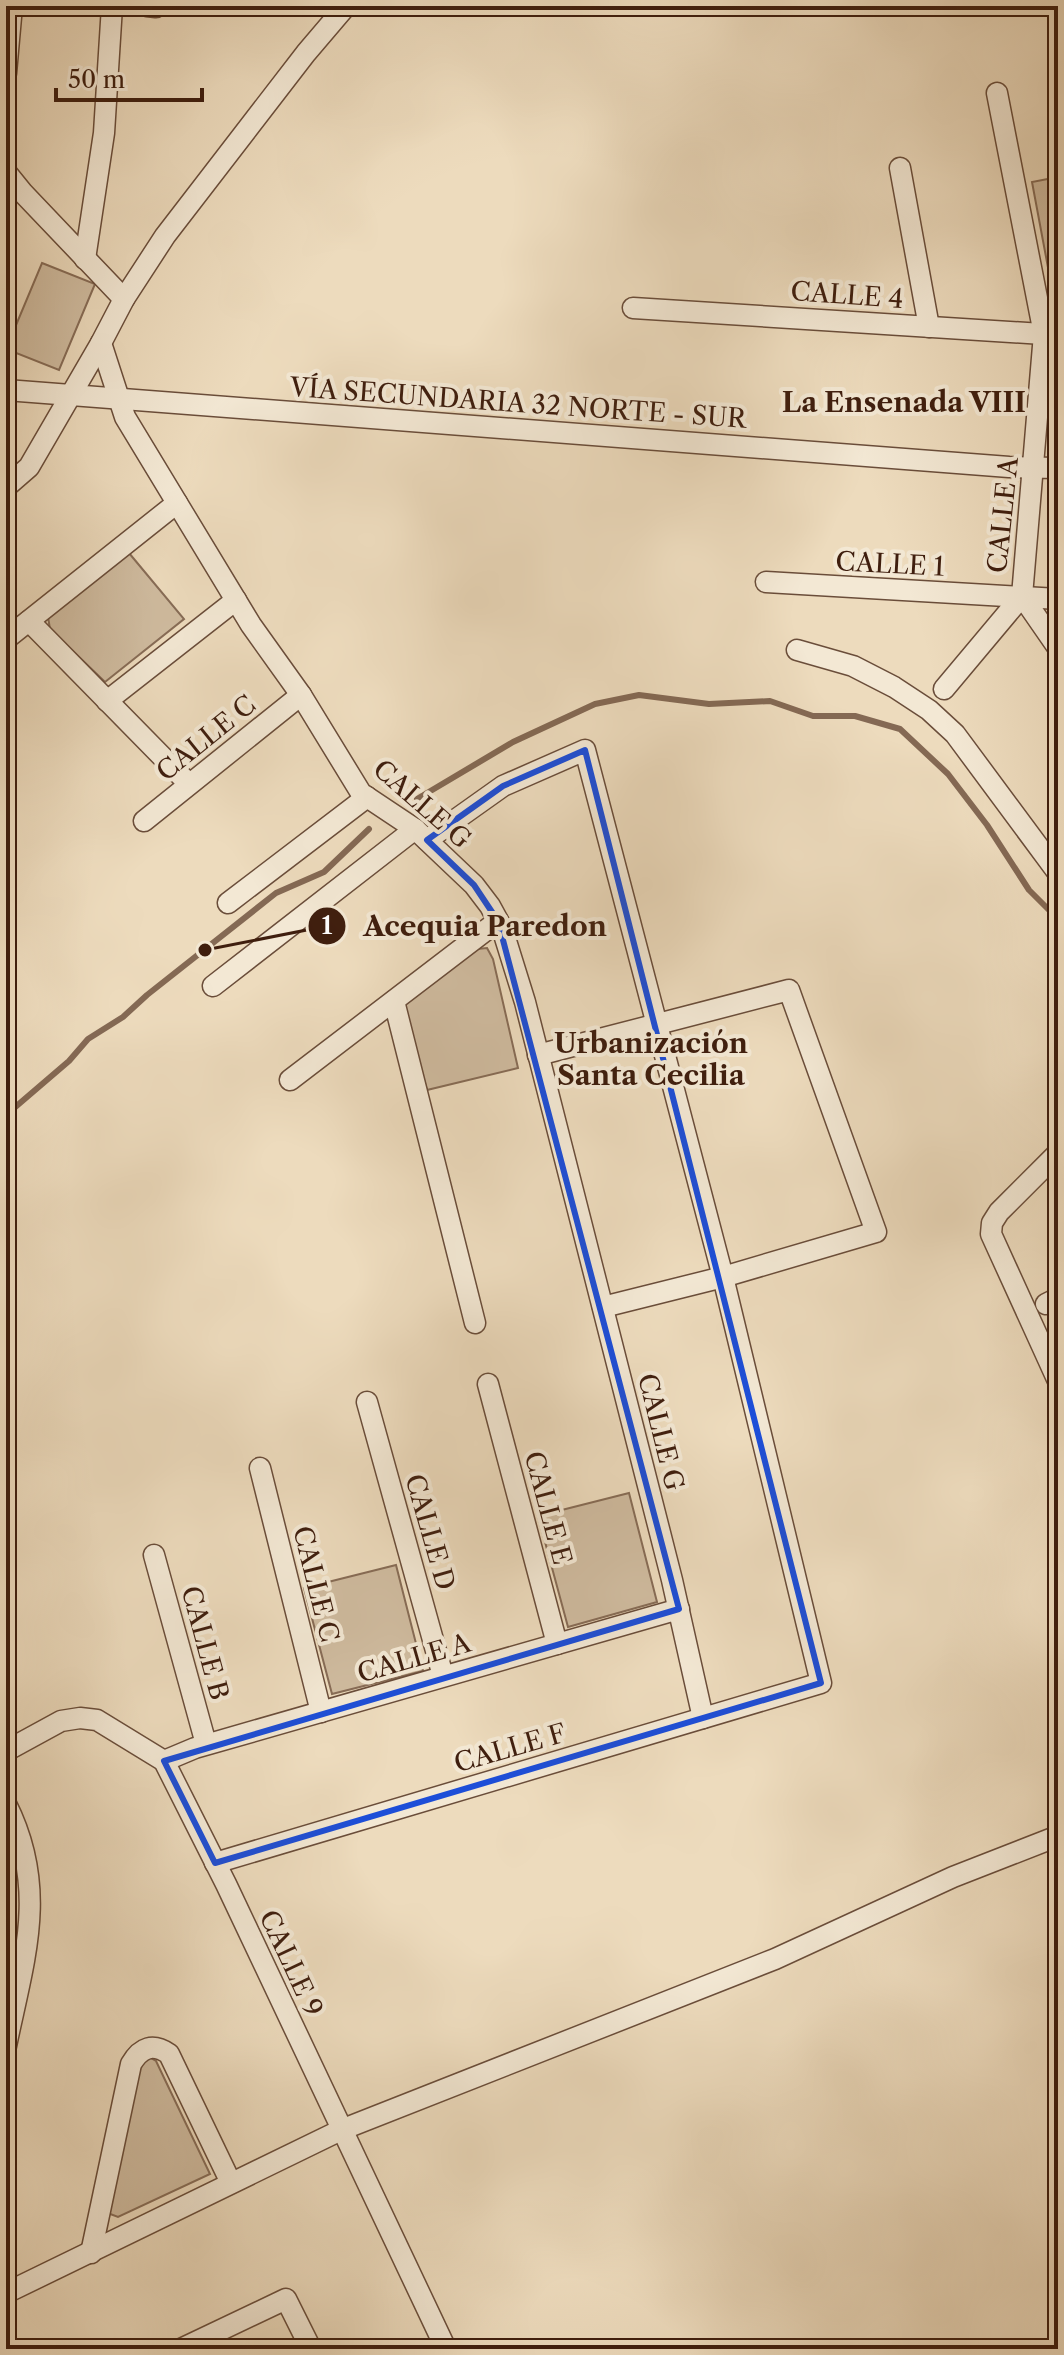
<svg xmlns="http://www.w3.org/2000/svg" width="1064" height="2355" font-family="'Libre Caslon Text',serif">
<style>
.park{fill:#cfbb9f;stroke:#876c56;stroke-width:2}
.lines{fill:none;stroke-linecap:round;stroke-linejoin:round}
.stream{stroke:#846954;stroke-width:6}
.minor-casing{stroke:#6a4d3a;stroke-width:23}
.minor{stroke:#f3e8d4;stroke-width:20}
.marked{fill:none;stroke:#1d4ed8;stroke-width:6;stroke-linejoin:round}
.labels{text-anchor:middle;dominant-baseline:central;stroke-width:8;stroke-linejoin:round;paint-order:stroke}
.street-label{font-size:26px;fill:#3f1e0e;stroke:#f3e8d4}
.neighbourhood-label{font-size:28px;font-weight:bold;fill:#3f1e0e;stroke:#f3e8d4}
.leader{fill:none;stroke:#3f1e0e;stroke-width:3}
.callout-dot{fill:#3f1e0e;stroke:#f3e8d4;stroke-width:3}
.mark-label{font-size:24px;text-anchor:middle;font-weight:bold;fill:#fff}
.callout-label{font-size:28px;text-anchor:middle;font-weight:bold;fill:#3f1e0e;stroke:#f3e8d4;stroke-width:8;stroke-linejoin:round;paint-order:stroke}
</style>
<rect width="100%" height="100%" fill="#eddbbd"/>
<filter id="stains"><feTurbulence type="fractalNoise" baseFrequency=".0025" numOctaves="4"/><feColorMatrix values="0 0 0 0 .2 0 0 0 0 .09 0 0 0 0 .02 0 0 0 .5 -.17"/></filter>
<radialGradient id="worn" r=".72"><stop offset=".6" stop-color="#630" stop-opacity="0"/><stop offset="1" stop-color="#630" stop-opacity=".3"/></radialGradient>
<g class="park">
<polygon points="1058,177 1058,321 1032,182"/>
<polygon points="42,263 95,284 59,370 6,349"/>
<polygon points="129,553 184,619 105,682 50,629 48,617"/>
<polygon points="487,948 493,959 518,1068 427,1090 402,1007 477,949"/>
<polygon points="629,1493 657,1602 568,1627 538,1516"/>
<polygon points="396,1565 423,1671 332,1694 304,1588"/>
<polygon points="149,2057 156,2061 210,2174 118,2217 105,2212 135,2062"/>
</g>
<g class="lines">
<g class="stream">
<polyline points="417,799 513,742 595,704 639,695 709,704 770,701 813,716 855,716 900,729 948,774 987,825 1029,890 1058,919"/>
<polyline points="6,1115 69,1061 88,1039 123,1017 147,995 276,893 324,872 369,829"/>
</g>
<defs>
<g id="minor">
<polyline points="147,6 156,7"/>
<polyline points="6,73 12,6"/>
<polyline points="997,93 1044,334 1022,596 1058,648"/>
<polyline points="900,168 929,327"/>
<polyline points="6,172 23,193 124,299"/>
<polyline points="85,259 104,133 112,6"/>
<polyline points="633,308 1058,335"/>
<polyline points="101,343 125,417 251,625 301,695 361,793 415,829 474,885 490,906 502,928 525,1002 672,1580 703,1718"/>
<polyline points="6,390 1009,467 1058,468"/>
<polyline points="6,487 29,467 101,343 124,299 165,236 306,53 346,6"/>
<polyline points="766,582 1058,599"/>
<polyline points="29,621 189,784"/>
<polyline points="6,639 177,503"/>
<polyline points="797,650 853,666 894,687 929,710 955,734 1058,873"/>
<polyline points="944,689 1022,596"/>
<polyline points="107,701 236,600"/>
<polyline points="144,821 301,695"/>
<polyline points="228,903 367,797"/>
<polyline points="213,986 415,829"/>
<polyline points="394,1001 475,1323"/>
<polyline points="538,1055 789,990 876,1232 723,1277 603,1307"/>
<polyline points="290,1080 498,921"/>
<polyline points="1058,1153 999,1212 992,1223 991,1234 1058,1381"/>
<polyline points="1046,1304 1058,1298"/>
<polyline points="488,1384 557,1644"/>
<polyline points="367,1402 443,1676"/>
<polyline points="260,1468 321,1712"/>
<polyline points="154,1555 206,1744"/>
<polyline points="6,1751 61,1721 80,1718 97,1720 164,1761 226,1884 446,2349"/>
<polyline points="164,1761 195,1748 679,1609"/>
<path d="M6,1804C49,1889 24,1959 6,2046"/>
<polyline points="215,1863 821,1683 723,1277 585,750 503,786 427,840"/>
<path d="M91,2253L131,2064C141,2047 153,2043 169,2054L231,2183"/>
<polyline points="6,2293 341,2130 775,1959 953,1877 1058,1836"/>
<polyline points="181,2349 286,2299 311,2349"/>
</g>
</defs>
<use href="#minor" class="minor-casing"/>
<use href="#minor" class="minor"/>
</g>
<path class="marked" d="M585,750L821,1683L215,1863L164,1761L679,1609L498,921L474,885L427,840L503,786Z"/>
<g class="labels">
<g class="street-label">
<text transform="translate(847 295) rotate(4)">CALLE 4</text>
<text transform="translate(518 403) rotate(4)">VÍA SECUNDARIA 32 NORTE - SUR</text>
<text transform="translate(1003 515) rotate(-84)">CALLE A</text>
<text transform="translate(890 564) rotate(3)">CALLE 1</text>
<text transform="translate(206 738) rotate(-39)">CALLE C</text>
<text transform="translate(422 804) rotate(41)">CALLE G</text>
<text transform="translate(661 1432) rotate(76)">CALLE G</text>
<text transform="translate(548 1508) rotate(75)">CALLE E</text>
<text transform="translate(430 1532) rotate(74)">CALLE D</text>
<text transform="translate(316 1584) rotate(76)">CALLE C</text>
<text transform="translate(205 1643) rotate(75)">CALLE B</text>
<text transform="translate(414 1658) rotate(-16)">CALLE A</text>
<text transform="translate(510 1748) rotate(-16)">CALLE F</text>
<text transform="translate(291 1963) rotate(65)">CALLE 9</text>
</g>
<g class="neighbourhood-label">
<text x="904" y="402">La Ensenada VIII</text>
<text x="651" y="1043">Urbanización<tspan x="651" dy="32">Santa Cecilia</tspan></text>
</g>
</g>
<path class="leader" d="M205 950L327 926"/>
<g class="callout-dot">
<circle cx="205" cy="950" r="8"/>
<circle cx="327" cy="926" r="20"/>
</g>
<g class="mark-label">
<text x="327" y="934">1</text>
</g>
<g class="callout-label">
<text x="485" y="936">Acequia Paredon</text>
</g>
<rect width="1064" height="2355" fill="none" stroke="#eddbbd" stroke-width="32"/>
<rect x="8" y="8" width="1048" height="2339" fill="none" stroke="#3f1e0e" stroke-width="4"/>
<rect x="16" y="16" width="1032" height="2323" fill="none" stroke="#3f1e0e" stroke-width="2"/>
<path d="M56 88v12h146v-12" fill="none" stroke="#3f1e0e" stroke-width="4"/>
<text x="68" y="88" font-size="24" fill="#3f1e0e" stroke="#f3e8d4" stroke-width="6" paint-order="stroke">50 m</text>
<rect width="100%" height="100%" filter="url(#stains)"/>
<rect width="100%" height="100%" fill="url(#worn)"/>
</svg>
